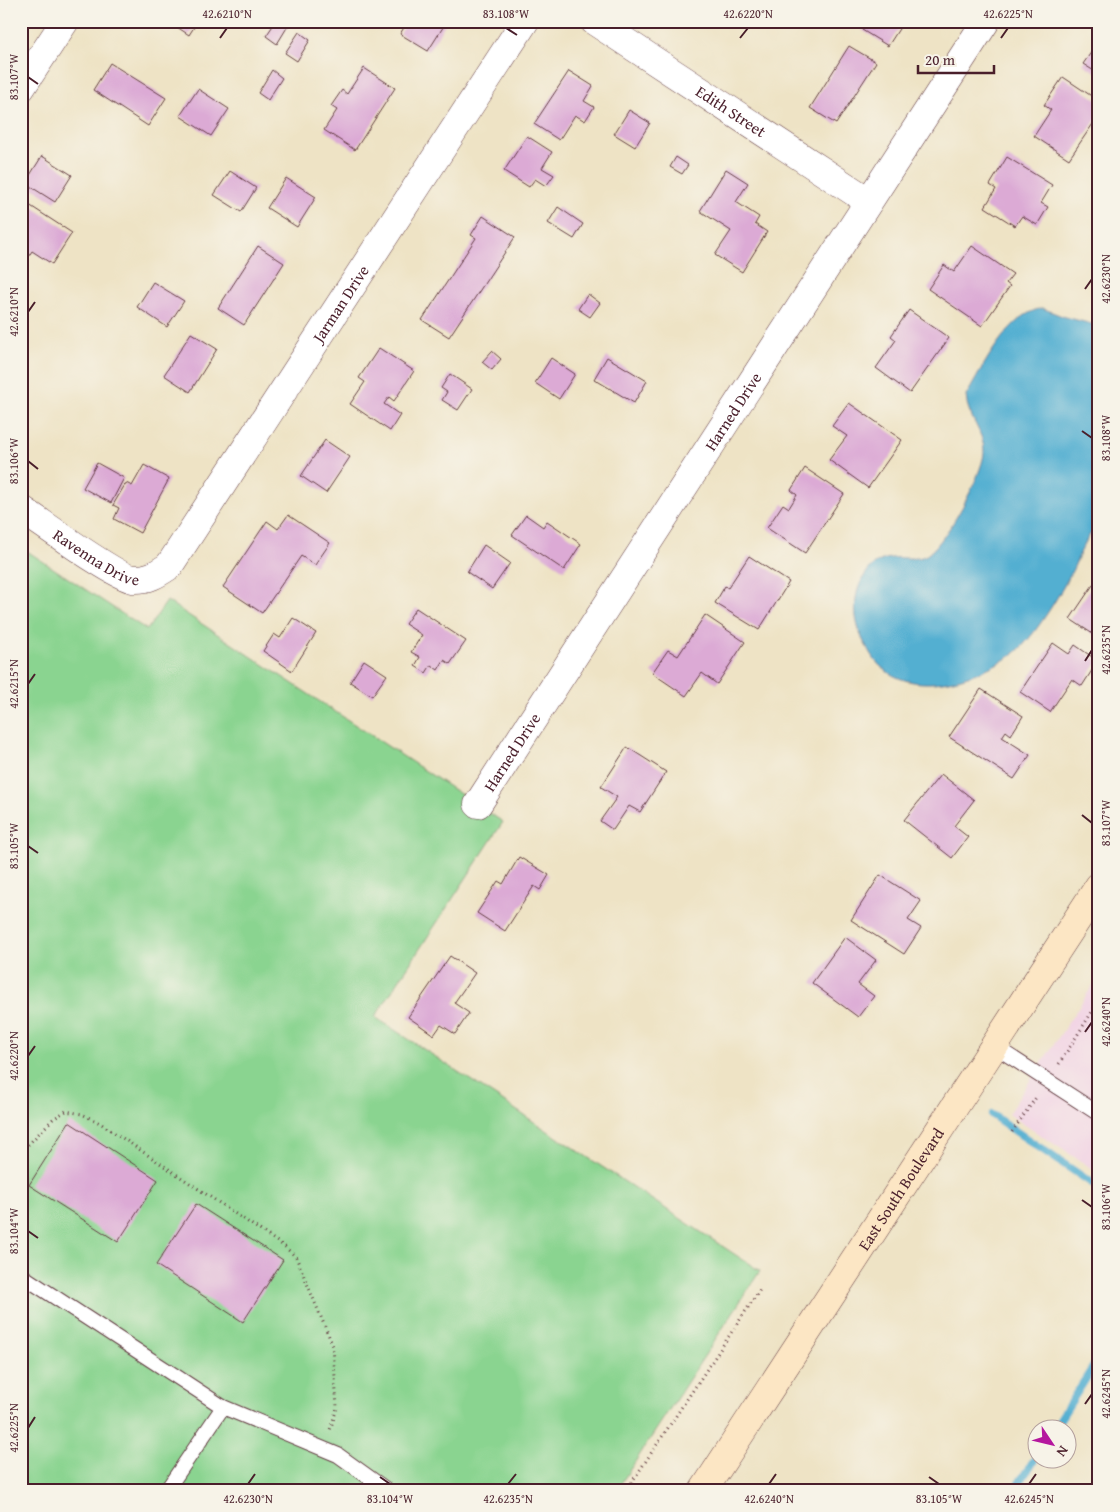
<svg xmlns="http://www.w3.org/2000/svg" width="1120" height="1512" font-family="'Gentium Book Plus',serif">
<style>
.built{fill:#f1d0e4}
.green{fill:#8ad490;stroke:#6a7a5e}
.water{fill:#53afd1;stroke:#4e677e}
.lines{fill:none;stroke-linecap:round;stroke-linejoin:round}
.stream{stroke:#53afd1;stroke-width:8}
.building{fill:#dcaad5}
.lane-casing{stroke:#633c42;stroke-width:16}
.street-casing{stroke:#633c42;stroke-width:29}
.secondary-casing{stroke:#633c42;stroke-width:29}
.path{stroke:#633c42;stroke-width:3;stroke-dasharray:1 4;stroke-linecap:butt}
.lane{stroke:#fff;stroke-width:14}
.street{stroke:#fff;stroke-width:28}
.secondary{stroke:#fce6c4;stroke-width:28}
.ticks{fill:none;stroke:#4a1f2b;stroke-width:2}
.labels{text-anchor:middle;dominant-baseline:central;stroke-width:4.5;stroke-linejoin:round;paint-order:stroke}
.street-label{font-size:16px;fill:#4a1f2b;stroke:#f7f3e8}
.neatline{fill:none;stroke:#4a1f2b;stroke-width:2}
.ticks-label{font-size:12px;text-anchor:middle;fill:#4a1f2b}
</style>
<rect width="100%" height="100%" fill="#f7f3e8"/>
<filter id="ink" filterUnits="userSpaceOnUse"><feTurbulence type="fractalNoise" baseFrequency=".02" numOctaves="2"/><feDisplacementMap in="SourceGraphic" scale="10" xChannelSelector="R" yChannelSelector="G"/><feConvolveMatrix kernelMatrix="1 2 1 2 8 2 1 2 1" color-interpolation-filters="sRGB"/></filter>
<filter id="wash" filterUnits="userSpaceOnUse"><feTurbulence type="fractalNoise" baseFrequency=".0096" numOctaves="4" result="noise"/><feDisplacementMap in="SourceGraphic" scale="20" xChannelSelector="R" yChannelSelector="G"/><feGaussianBlur stdDeviation="1.12" result="paint"/><feColorMatrix in="noise" values="0 0 0 0 0 0 0 0 0 0 0 0 0 0 0 0 0 1.4 0 .05"/><feComposite in="paint" operator="in"/></filter>
<g filter="url(#wash)">
<rect width="100%" height="100%" fill="#eee3c5"/>
<polygon class="built" points="1099,976 1099,1173 1008,1114"/>
<polygon class="green" points="21,547 147,630 167,601 503,822 375,1017 760,1271 616,1491 21,1491"/>
<path class="water" d="M1042,308L1062,316L1099,326V523C1086,537 1081,552 1073,569C1062,591 1032,642 1012,655C975,679 907,702 874,659C870,654 867,647 864,642C855,625 852,602 860,584C879,541 912,567 928,554C947,540 982,476 984,453C985,432 967,417 966,396C984,366 1006,316 1042,308Z"/>
<g class="lines">
<g class="stream">
<polyline points="992,1115 1099,1188"/>
<polyline points="1053,1430 1099,1358"/>
<polyline points="1014,1491 1038,1454"/>
</g>
</g>
<g id="blocks">
<g class="building">
<polygon points="168,21 198,21 189,35"/>
<polygon points="276,21 291,21 277,44 266,36"/>
<polygon points="408,21 447,21 428,51 400,34"/>
<polygon points="868,21 904,21 888,46 862,30"/>
<polygon points="299,32 310,40 297,61 285,53"/>
<polygon points="1099,41 1099,74 1083,64"/>
<polygon points="849,46 876,62 836,124 810,108"/>
<polygon points="110,63 166,98 148,126 93,90"/>
<polygon points="364,68 395,88 355,150 324,130 337,110 331,106 342,90 347,94"/>
<polygon points="272,70 282,78 268,100 258,93"/>
<polygon points="569,71 593,86 584,101 594,107 585,121 575,115 559,140 534,124"/>
<polygon points="1063,77 1099,101 1099,115 1069,159 1034,136 1051,110 1044,105"/>
<polygon points="198,89 229,109 211,136 180,116"/>
<polygon points="629,110 650,123 635,147 614,134"/>
<polygon points="527,136 552,152 542,168 554,175 546,186 535,179 529,187 504,171"/>
<polygon points="42,156 72,175 55,202 25,183"/>
<polygon points="676,157 688,165 682,174 670,167"/>
<polygon points="1007,157 1052,185 1041,203 1048,207 1037,225 1022,216 1015,226 985,207 996,189 990,185"/>
<polygon points="726,169 748,183 736,202 759,217 755,224 767,232 742,272 715,255 731,231 700,211"/>
<polygon points="230,171 256,188 241,212 214,195"/>
<polygon points="286,178 316,197 297,227 267,208"/>
<polygon points="26,203 72,233 52,264 32,251 21,268 21,211"/>
<polygon points="558,207 583,224 574,239 548,223"/>
<polygon points="483,216 515,237 449,337 422,320 476,238 471,235"/>
<polygon points="258,246 284,263 244,325 218,308"/>
<polygon points="972,246 1013,274 1006,283 1010,286 982,326 928,289 944,265 954,272"/>
<polygon points="153,282 184,301 167,327 137,307"/>
<polygon points="588,294 600,303 590,317 578,309"/>
<polygon points="909,310 949,338 910,393 876,368 896,340 891,336"/>
<polygon points="191,333 217,349 190,392 164,375"/>
<polygon points="379,348 414,371 394,401 389,397 384,404 400,415 390,431 350,404 365,382 359,378"/>
<polygon points="492,351 501,359 492,370 482,362"/>
<polygon points="607,357 647,381 634,403 594,379"/>
<polygon points="551,358 575,374 559,399 535,383"/>
<polygon points="450,374 472,389 458,410 442,400 447,392 441,388"/>
<polygon points="849,403 902,440 868,488 829,460 847,436 832,426"/>
<polygon points="325,440 350,457 326,493 301,476"/>
<polygon points="97,463 124,478 111,503 83,488"/>
<polygon points="144,465 169,479 140,533 114,519 119,508 113,505 126,483 132,486"/>
<polygon points="805,468 844,494 805,553 767,528 783,504 789,508 797,495 791,490"/>
<polygon points="288,515 330,543 315,565 301,556 262,613 223,587 267,521 278,529"/>
<polygon points="526,515 543,527 547,521 581,544 564,570 512,535"/>
<polygon points="484,545 510,563 492,589 467,572"/>
<polygon points="749,556 789,582 759,630 715,603 725,586 728,588"/>
<polygon points="1099,576 1099,638 1070,619"/>
<polygon points="416,608 466,641 450,664 444,660 438,670 431,665 426,673 415,666 420,657 411,652 422,635 405,624"/>
<polygon points="705,615 745,642 717,684 702,673 686,696 652,673 668,650 678,656"/>
<polygon points="293,618 316,633 292,671 263,651 274,634 280,638"/>
<polygon points="1053,643 1069,654 1075,645 1098,661 1082,686 1072,679 1050,712 1020,692"/>
<polygon points="364,660 387,675 372,696 350,682"/>
<polygon points="981,689 1023,716 1011,735 1006,731 1002,737 1030,755 1014,779 949,737"/>
<polygon points="627,747 666,772 640,812 629,806 613,830 600,821 617,797 601,787"/>
<polygon points="941,774 974,800 954,826 968,837 952,858 904,820"/>
<polygon points="519,857 549,875 540,890 534,886 505,931 477,913 498,881 503,884"/>
<polygon points="880,875 921,901 908,920 921,928 904,954 851,920"/>
<polygon points="845,937 876,960 858,984 874,996 858,1017 812,983"/>
<polygon points="450,956 475,973 454,1003 469,1013 455,1034 441,1025 434,1035 408,1017"/>
<polygon points="69,1122 158,1180 118,1242 29,1185"/>
<polygon points="196,1204 283,1260 243,1322 156,1265"/>
</g>
</g>
</g>
<g filter="url(#ink)">
<use href="#blocks" fill-opacity="0" stroke="#633c42" stroke-width="1"/>
<g class="lines">
<defs>
<g id="lane">
<polyline points="994,1046 1099,1114"/>
<polyline points="21,1275 223,1407 338,1455 388,1491"/>
<polyline points="166,1491 223,1407"/>
</g>
<g id="street">
<path id="s1" d="M594,21L868,201"/>
<polyline points="21,88 65,21"/>
<path id="s2" d="M21,509C41,522 116,577 133,579C148,580 157,574 169,566L525,21"/>
<path id="s3" d="M478,804L986,21"/>
</g>
<g id="secondary">
<path id="s4" d="M703,1491L1099,886"/>
</g>
</defs>
<use href="#lane" class="lane-casing"/>
<use href="#street" class="street-casing"/>
<use href="#secondary" class="secondary-casing"/>
<g class="path">
<polyline points="1059,1064 1099,1001"/>
<polyline points="1012,1132 1037,1096"/>
<polyline points="21,1152 53,1119 66,1111 82,1114 100,1123 285,1247 296,1257 333,1346 337,1408 330,1430"/>
<polyline points="626,1491 761,1288"/>
</g>
<use href="#lane" class="lane"/>
<use href="#street" class="street"/>
<use href="#secondary" class="secondary"/>
</g>
</g>
<path class="ticks" d="M506,28L517,35M220,38L227,28M740,38L748,28M1001,38L1008,28M28,77L38,84M1085,289L1092,279M28,312L35,302M1082,431L1092,438M28,461L38,469M1085,661L1092,650M28,684L35,674M1082,815L1092,823M28,846L38,853M1085,1032L1092,1022M28,1056L35,1046M1082,1200L1092,1207M28,1231L38,1238M1085,1404L1092,1394M28,1428L35,1417M380,1477L390,1484M929,1477L939,1484M248,1484L255,1474M508,1484L516,1474M769,1484L776,1474M1029,1484L1036,1474"/>
<g class="labels">
<g class="street-label">
<text stroke="none"><textPath href="#s1" startOffset="164">Edith Street</textPath></text>
<text stroke="none"><textPath href="#s2" startOffset="485">Jarman Drive</textPath></text>
<text stroke="none"><textPath href="#s3" startOffset="468">Harned Drive</textPath></text>
<text stroke="none"><textPath href="#s2" startOffset="90">Ravenna Drive</textPath></text>
<text stroke="none"><textPath href="#s3" startOffset="62">Harned Drive</textPath></text>
<text stroke="none"><textPath href="#s4" startOffset="361">East South Boulevard</textPath></text>
</g>
</g>
<rect width="1120" height="1512" fill="none" stroke="#f7f3e8" stroke-width="55"/>
<g transform="translate(1052 1444) rotate(125)"><circle r="24" fill="#f7f3e8" stroke="#b29e9c"/>
<path d="M0-4L9 19L0 12L-9 19Z" fill="#b5179e"/>
<text y="-8" font-size="14" font-weight="bold" text-anchor="middle" fill="#4a1f2b">N</text>
</g>
<path d="M918 65v8h76v-8" fill="none" stroke="#4a1f2b" stroke-width="2.5"/>
<text x="925" y="65" font-size="15" fill="#4a1f2b" stroke="#f7f3e8" stroke-width="4" paint-order="stroke">20 m</text>
<rect x="28" y="28" width="1064" height="1456" class="neatline"/>
<g class="ticks-label">
<text x="227" y="18">42.6210°N</text>
<text x="506" y="18">83.108°W</text>
<text x="748" y="18">42.6220°N</text>
<text x="1008" y="18">42.6225°N</text>
<text transform="translate(14 77) rotate(-90)" y="4">83.107°W</text>
<text transform="translate(1106 279) rotate(-90)" y="4">42.6230°N</text>
<text transform="translate(14 312) rotate(-90)" y="4">42.6210°N</text>
<text transform="translate(1106 438) rotate(-90)" y="4">83.108°W</text>
<text transform="translate(14 461) rotate(-90)" y="4">83.106°W</text>
<text transform="translate(1106 650) rotate(-90)" y="4">42.6235°N</text>
<text transform="translate(14 684) rotate(-90)" y="4">42.6215°N</text>
<text transform="translate(1106 823) rotate(-90)" y="4">83.107°W</text>
<text transform="translate(14 846) rotate(-90)" y="4">83.105°W</text>
<text transform="translate(1106 1022) rotate(-90)" y="4">42.6240°N</text>
<text transform="translate(14 1056) rotate(-90)" y="4">42.6220°N</text>
<text transform="translate(1106 1207) rotate(-90)" y="4">83.106°W</text>
<text transform="translate(14 1231) rotate(-90)" y="4">83.104°W</text>
<text transform="translate(1106 1394) rotate(-90)" y="4">42.6245°N</text>
<text transform="translate(14 1428) rotate(-90)" y="4">42.6225°N</text>
<text x="248" y="1503">42.6230°N</text>
<text x="390" y="1503">83.104°W</text>
<text x="508" y="1503">42.6235°N</text>
<text x="769" y="1503">42.6240°N</text>
<text x="939" y="1503">83.105°W</text>
<text x="1029" y="1503">42.6245°N</text>
</g>
</svg>
